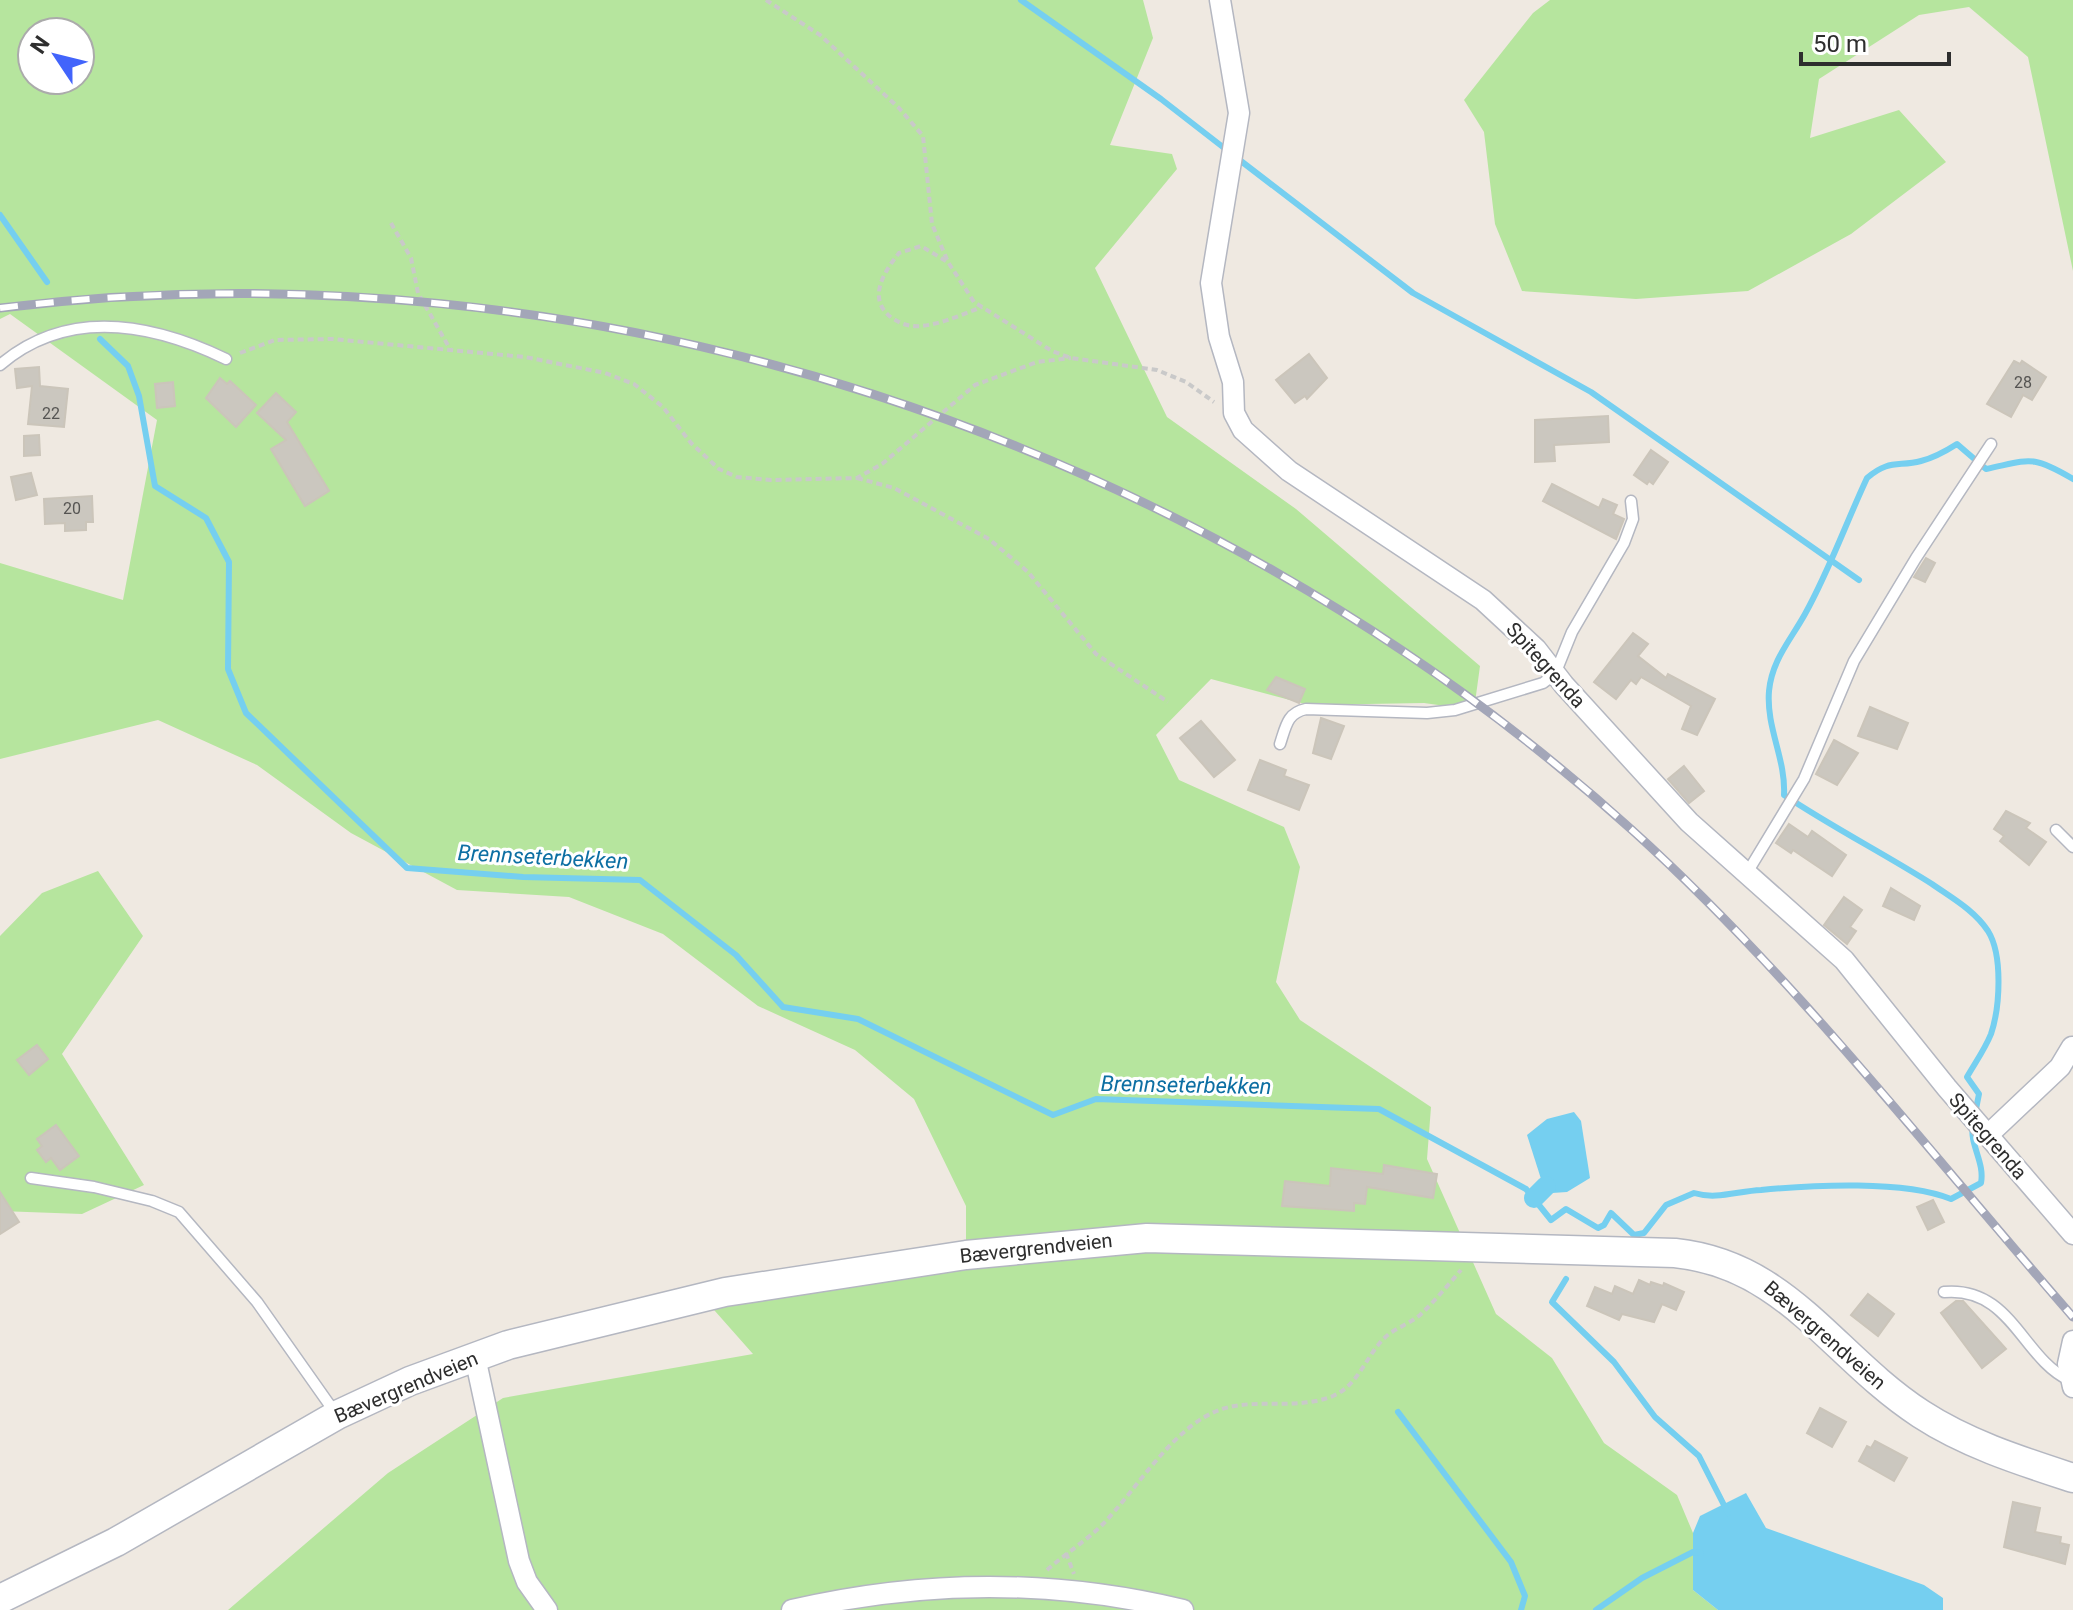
<svg xmlns="http://www.w3.org/2000/svg" width="2073" height="1610" font-family="Roboto,sans-serif">
<style>
.green{fill:#b6e59e;fill-rule:evenodd}
.water{fill:#75cff0}
.lines{fill:none;stroke-linecap:round;stroke-linejoin:round}
.stream{stroke:#75cff0;stroke-width:6}
.canal{stroke:#75cff0;stroke-width:20}
.building{fill:#cbc7bf;stroke:#cbc5ba;stroke-width:2}
.lane-casing{stroke:#b4b7c1;stroke-width:13}
.street-casing{stroke:#b4b7c1;stroke-width:23}
.secondary-casing{stroke:#b4b7c1;stroke-width:31}
.path{stroke:#c9c9c9;stroke-width:4;stroke-dasharray:6 4;stroke-linecap:butt}
.lane{stroke:#fff;stroke-width:10}
.street{stroke:#fff;stroke-width:20}
.secondary{stroke:#fff;stroke-width:28}
.rail-casing{stroke:#a3a6b8;stroke-width:9}
.rail{stroke:#fff;stroke-width:6;stroke-dasharray:18;stroke-linecap:butt}
.labels{text-anchor:middle;dominant-baseline:central;stroke-width:6;stroke-linejoin:round;paint-order:stroke}
.number-label{font-size:16px;fill:#555452}
.street-label{font-size:20px;fill:#2e2e2e;stroke:#fff}
.water-label{font-size:22px;font-style:italic;fill:#0d6fa3;stroke:#fff}
</style>
<rect width="100%" height="100%" fill="#efe9e1"/>
<g class="green">
<path d="M0,0H1143L1153,38L1110,145L1172,154L1177,169L1095,268L1167,417L1296,509L1480,666L1474,710L1424,703L1309,705L1211,679L1156,735L1179,780L1284,827L1300,867L1276,982L1300,1020L1431,1107L1427,1159L1496,1314L1552,1358L1604,1443L1677,1495L1693,1533V1590L1718,1610H228L388,1473L503,1398L753,1354L707,1302L966,1246V1206L914,1099L855,1050L758,1006L663,934L569,897L457,890L351,833L257,765L158,720L0,759V563L123,600L157,420L10,314L0,319ZM32,32H80V80H32Z"/>
<polygon points="1550,0 2073,0 2073,271 2028,57 1969,7 1919,15 1819,79 1810,138 1899,110 1946,162 1851,234 1748,291 1636,299 1522,291 1495,224 1484,132 1464,100 1533,13"/>
<polygon points="98,871 143,936 62,1054 144,1185 82,1214 0,1211 0,936 42,893"/>
</g>
<g class="water">
<polygon points="1574,1112 1581,1121 1590,1178 1567,1192 1552,1193 1542,1182 1527,1135 1547,1119"/>
<polygon points="1746,1493 1766,1528 1924,1585 1943,1598 1943,1610 1718,1610 1693,1590 1693,1533 1700,1516"/>
</g>
<g class="lines">
<g class="stream">
<polyline points="1021,0 1161,99 1228,151"/>
<polyline points="1237,158 1413,293 1591,392 1859,580"/>
<polyline points="0,215 47,282"/>
<path d="M100,339L128,366L139,396L155,486L206,518L229,562L228,669L246,713L407,868L523,877L640,880L736,955L783,1007L858,1019L1053,1115L1096,1099L1379,1109L1526,1189L1551,1220L1566,1209L1598,1228L1604,1225L1611,1213L1634,1235L1644,1233L1666,1205L1694,1193C1716,1200 1738,1191 1761,1190C1813,1185 1904,1180 1951,1199L1981,1183C1985,1162 1969,1144 1973,1125"/>
<path d="M1975,1114L1979,1094L1967,1077C1975,1063 1985,1049 1991,1034C2000,1007 2003,955 1988,931C1974,910 1952,898 1932,884C1883,853 1832,827 1784,795C1786,759 1766,728 1769,691C1772,660 1790,641 1805,614C1829,571 1846,523 1867,478C1889,459 1898,467 1921,461C1933,458 1946,451 1957,444L1986,469C2030,460 2031,454 2073,479"/>
<polyline points="1566,1279 1552,1302 1614,1362 1655,1417 1699,1456 1728,1513"/>
<polyline points="1398,1412 1511,1562 1525,1596 1521,1610"/>
<polyline points="1596,1610 1642,1578 1693,1552 1701,1553"/>
</g>
<polyline class="canal" points="1534,1198 1546,1186"/>
</g>
<g class="building">
<polygon points="1309,354 1327,378 1307,399 1305,396 1295,403 1276,380"/>
<polygon points="2014,361 2020,364 2022,361 2046,377 2032,400 2023,395 2011,417 1987,404"/>
<polygon points="39,367 40,386 68,389 64,427 28,424 32,386 17,388 15,369"/>
<polygon points="220,378 227,384 230,381 256,405 236,427 206,398"/>
<polygon points="173,382 175,406 157,408 155,384"/>
<polygon points="276,393 296,412 287,422 329,491 305,506 271,449 286,440 257,413"/>
<polygon points="1608,416 1609,442 1554,445 1555,461 1535,462 1535,420"/>
<polygon points="39,435 40,455 24,456 24,436"/>
<polygon points="1651,450 1668,462 1653,484 1649,481 1647,484 1634,475"/>
<polygon points="31,473 37,495 16,500 11,477"/>
<polygon points="1552,484 1599,508 1603,499 1617,505 1613,514 1624,519 1616,539 1543,501"/>
<polygon points="92,496 93,522 86,522 86,530 65,531 65,523 45,524 44,499"/>
<polygon points="1926,558 1935,563 1925,582 1914,577"/>
<polygon points="1633,633 1648,644 1638,656 1666,678 1668,674 1715,699 1697,735 1682,729 1691,706 1641,677 1636,684 1631,680 1616,699 1594,682"/>
<polygon points="1276,677 1305,689 1299,703 1267,690"/>
<polygon points="1870,707 1908,723 1897,749 1858,736"/>
<polygon points="1321,718 1344,726 1331,759 1313,753"/>
<polygon points="1201,721 1235,760 1214,777 1180,738"/>
<polygon points="1834,740 1858,753 1837,785 1816,774"/>
<polygon points="1260,760 1286,770 1284,776 1309,785 1299,810 1248,790"/>
<polygon points="1684,766 1704,791 1689,803 1668,779"/>
<polygon points="2006,811 2030,823 2026,828 2046,842 2029,865 2000,841 2004,836 1994,829"/>
<polygon points="1789,824 1808,837 1812,831 1846,855 1832,876 1793,850 1791,853 1776,843"/>
<polygon points="1891,888 1920,906 1914,920 1883,906"/>
<polygon points="1844,897 1862,910 1850,927 1856,931 1847,944 1824,925"/>
<polygon points="37,1045 48,1059 29,1075 17,1060"/>
<polygon points="56,1125 79,1156 60,1170 51,1158 46,1162 37,1150 42,1146 37,1139"/>
<polygon points="1384,1165 1437,1174 1433,1198 1367,1187 1365,1204 1354,1203 1354,1211 1282,1206 1285,1181 1330,1186 1331,1168 1383,1174"/>
<polygon points="0,1192 19,1222 0,1234"/>
<polygon points="1933,1200 1944,1222 1928,1230 1917,1207"/>
<polygon points="1639,1280 1650,1285 1651,1282 1663,1286 1664,1283 1684,1292 1676,1310 1662,1304 1654,1322 1622,1314 1619,1320 1587,1306 1595,1287 1612,1294 1615,1286 1633,1294"/>
<polygon points="1868,1294 1894,1314 1878,1336 1851,1315"/>
<polygon points="1956,1301 1963,1301 2006,1349 1982,1368 1941,1313"/>
<polygon points="1820,1408 1846,1422 1832,1447 1807,1433"/>
<polygon points="1875,1441 1907,1458 1894,1481 1859,1461 1867,1446 1871,1448"/>
<polygon points="2013,1502 2040,1508 2035,1532 2061,1537 2060,1543 2069,1545 2065,1564 2004,1547"/>
</g>
<g class="lines">
<defs>
<g id="lane">
<path d="M0,365C68,307 151,323 226,359"/>
<path d="M1280,744C1286,726 1287,713 1306,709L1427,713L1455,710L1543,683L1555,674L1572,632L1624,543L1633,519L1631,501"/>
<polyline points="2056,830 2073,847"/>
<polyline points="1747,873 1804,779 1854,661 1916,558 1991,444"/>
<polyline points="31,1178 94,1187 152,1201 179,1212 257,1302 336,1414"/>
<path d="M1944,1292C2011,1286 2022,1358 2069,1380"/>
</g>
<g id="street">
<polyline points="1220,0 1239,113 1211,283 1219,337 1233,382 1234,413 1243,430 1289,471 1483,600 1536,649 1564,685 1689,822 1844,960 1947,1088 2073,1234"/>
<polyline points="1988,1135 2060,1067 2072,1047"/>
<polyline points="2073,1341 2068,1364 2073,1387"/>
<polyline points="475,1357 519,1561 527,1582 547,1610"/>
<path d="M792,1610C921,1580 1054,1579 1183,1610"/>
</g>
<path id="secondary" d="M0,1599L116,1542L337,1415L410,1381L508,1345L725,1292L966,1255L1147,1238L1675,1253C1788,1265 1832,1356 1921,1414C1967,1444 2021,1461 2073,1478"/>
</defs>
<use href="#lane" class="lane-casing"/>
<use href="#street" class="street-casing"/>
<use href="#secondary" class="secondary-casing"/>
<g class="path">
<polyline points="766,0 820,35 899,108 923,136 932,224 948,262 974,302 1052,351 1071,358 1157,370 1186,382 1214,402"/>
<polyline points="391,223 411,258 418,293 450,349"/>
<path d="M946,261L921,246L899,253C884,272 866,299 892,318C901,324 910,327 921,326C942,324 963,314 982,307"/>
<polyline points="240,353 275,340 332,339 525,357 605,373 634,384 663,407 691,443 719,469 737,477 771,480 857,478 882,464 975,385 1037,362 1071,358"/>
<polyline points="857,478 894,488 989,539 1028,572 1096,654 1168,702"/>
<polyline points="1066,1553 1074,1574"/>
<path d="M1047,1570C1065,1554 1086,1541 1103,1524C1136,1490 1173,1427 1219,1410C1255,1397 1296,1411 1333,1396C1361,1384 1367,1351 1389,1334C1399,1327 1410,1323 1420,1315C1435,1301 1448,1285 1461,1270"/>
</g>
<use href="#lane" class="lane"/>
<use href="#street" class="street"/>
<use href="#secondary" class="secondary"/>
<defs>
<path id="rail" d="M0,308C586,236 1195,435 1632,830C1795,977 1929,1152 2073,1317"/>
</defs>
<use href="#rail" class="rail-casing"/>
<use href="#rail" class="rail"/>
</g>
<g class="labels">
<g class="number-label">
<text x="2023" y="382">28</text>
<text x="51" y="413">22</text>
<text x="72" y="508">20</text>
</g>
<g class="street-label">
<text transform="translate(1546 665) rotate(48)">Spitegrenda</text>
<text transform="translate(1988 1136) rotate(49)">Spitegrenda</text>
<text transform="translate(1036 1248) rotate(-6)">Bævergrendveien</text>
<text transform="translate(1825 1335) rotate(41)">Bævergrendveien</text>
<text transform="translate(406 1387) rotate(-23)">Bævergrendveien</text>
</g>
<g class="water-label">
<text transform="translate(543 857) rotate(3)">Brennseterbekken</text>
<text transform="translate(1186 1085) rotate(1)">Brennseterbekken</text>
</g>
</g>
<g transform="translate(56 56) rotate(305)"><circle r="38" fill="#ffffff" stroke="#ababab" stroke-width="2"/>
<path d="M0-6L14 30L0 20L-14 30Z" fill="#4264fb"/>
<text y="-12" font-size="22" font-weight="bold" text-anchor="middle" fill="#2e2e2e">N</text>
</g>
<path d="M1801 52v12h148v-12" fill="none" stroke="#2e2e2e" stroke-width="4"/>
<text x="1813" y="52" font-size="24" fill="#2e2e2e" stroke="#ffffff" stroke-width="6" paint-order="stroke">50 m</text>
</svg>
